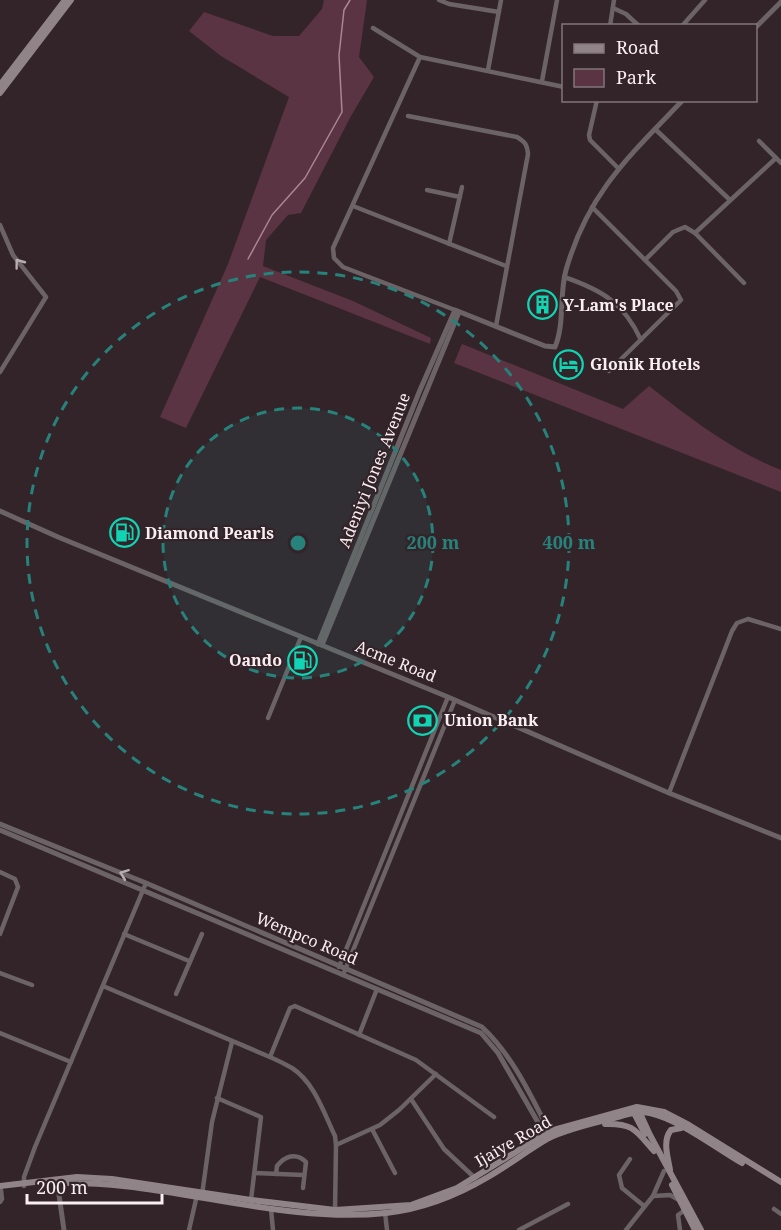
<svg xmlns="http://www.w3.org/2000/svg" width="781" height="1230" font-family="'Noto Serif',serif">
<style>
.green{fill:#5a3442}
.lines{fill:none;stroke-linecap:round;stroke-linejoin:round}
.stream{stroke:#ab8693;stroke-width:1.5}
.minor{stroke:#6b6366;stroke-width:4.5}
.tertiary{stroke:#6b6366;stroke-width:5}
.secondary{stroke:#918488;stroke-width:6}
.oneway{stroke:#b9afb2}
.ring{fill:none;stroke:#26827b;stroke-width:3;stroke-dasharray:10 8}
.labels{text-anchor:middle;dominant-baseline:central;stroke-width:4.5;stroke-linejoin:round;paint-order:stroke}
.poi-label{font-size:16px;font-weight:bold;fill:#f9eef1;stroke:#332429;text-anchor:start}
.street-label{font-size:16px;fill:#f9eef1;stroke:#332429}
.centre{fill:#26827b;stroke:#332429;stroke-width:3}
.ring-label{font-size:18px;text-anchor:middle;font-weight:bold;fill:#26827b;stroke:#332429;stroke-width:4.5;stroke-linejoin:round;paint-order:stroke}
</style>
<rect width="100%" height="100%" fill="#332429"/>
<g class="green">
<polygon points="324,0 367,0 359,57 374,77 351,116 301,213 288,215 266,240 263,266 353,301 431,338 430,344 260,277 186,428 160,417 228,264 289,97 221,56 189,31 204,12 273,36 299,36 322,9"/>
<path d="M462,344L623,409L649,386C690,418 732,451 781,470V492L454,363Z"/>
</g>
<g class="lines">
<polyline class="stream" points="248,259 272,215 305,178 342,112 339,55 344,10 350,0"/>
<g class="minor">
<polyline points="439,0 449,4 499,12"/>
<polyline points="613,8 626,14 639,26"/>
<polyline points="610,26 614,0"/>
<polyline points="682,26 705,0"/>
<polyline points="373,28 420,57 564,87"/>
<polyline points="420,57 333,248 334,258 343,267 455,310"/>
<polyline points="488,70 501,0"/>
<polyline points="542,81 557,0"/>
<polyline points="597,100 589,135 590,140 618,168"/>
<path d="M408,116L517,137C525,142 527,144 528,154L496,326"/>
<polyline points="655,129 730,200"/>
<polyline points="759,141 781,163"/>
<polyline points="427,190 460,197"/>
<polyline points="353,206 506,266"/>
<polyline points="592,207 676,291 681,300 609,371"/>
<polyline points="0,225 13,255 46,297 0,372"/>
<polyline points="695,233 776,158"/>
<polyline points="449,244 462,187"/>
<polyline points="645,260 673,232 685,227 695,233 744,283"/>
<path d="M564,277C602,290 624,303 641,340"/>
<polyline points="268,718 301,637"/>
<polyline points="669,793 732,631 737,623 748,619 781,629"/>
<polyline points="0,872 15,879 18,887 0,934"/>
<polyline points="124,934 189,961"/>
<polyline points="339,967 448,697"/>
<polyline points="0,973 32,985"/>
<polyline points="343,975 455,700"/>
<path d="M103,986L270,1057C277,1060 285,1064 292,1068C314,1082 324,1113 335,1136L336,1145L335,1211"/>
<polyline points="176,994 202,934"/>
<polyline points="0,1033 71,1062"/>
<polyline points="359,1035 377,989"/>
<polyline points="270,1057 290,1008 295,1006 416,1060 494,1117"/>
<polyline points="217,1098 261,1117 251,1200"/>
<polyline points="411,1099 444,1149 475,1178"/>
<polyline points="372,1129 395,1173"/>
<polyline points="336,1145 380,1125 399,1110 436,1074"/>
<polyline points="630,1159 619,1175 622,1188 644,1206"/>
<polyline points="255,1173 303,1175"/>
<path d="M276,1174L277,1166C285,1156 296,1152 306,1162L303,1188"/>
<polyline points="24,1186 24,1177 35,1147 146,883"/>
<polyline points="202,1195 212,1122 232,1042"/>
<polyline points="653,1196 670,1195 679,1200"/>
<polyline points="0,1202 2,1199 1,1190"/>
<polyline points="271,1209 273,1230"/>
<polyline points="774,1209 781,1214"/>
<polyline points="385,1212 387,1230"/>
<polyline points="189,1230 197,1195"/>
<polyline points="519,1230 568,1204"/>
<polyline points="626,1230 653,1196 664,1171"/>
<polyline points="680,1230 678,1215 685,1210"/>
</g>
<g class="tertiary">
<polyline points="756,27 781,2"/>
<polyline points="0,511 58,537 448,697 669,793 781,838"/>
<path d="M318,644L420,390L455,310L545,346L555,347C565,323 559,295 566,270C588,193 629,156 683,100"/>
<polyline points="322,645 459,312"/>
<path d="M0,824L146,883L482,1027C513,1056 531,1096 550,1133"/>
<polyline points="0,830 481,1033 498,1053 547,1138"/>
<polyline points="57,1181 64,1230"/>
</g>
<g class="secondary">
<polyline points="0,85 65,0"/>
<polyline points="0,93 71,0"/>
<polyline points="633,1111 645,1134"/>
<polyline points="639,1111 650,1135 701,1230"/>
<path d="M605,1124C634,1123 636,1131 654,1151"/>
<path d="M670,1170C668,1157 662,1141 671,1130L681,1128"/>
<path d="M42,1184C157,1175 270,1225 386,1213C423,1209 456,1196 488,1177C509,1165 528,1150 549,1138C568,1129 590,1124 610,1119C623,1116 637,1110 650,1113C678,1119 716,1148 742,1163"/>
<polyline points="672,1185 695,1230"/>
<polyline points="0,1186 77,1177 112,1179 251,1200 335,1210 411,1205 457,1188 550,1131 637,1107 664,1112 689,1125 781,1182"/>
</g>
</g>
<defs><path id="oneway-chevron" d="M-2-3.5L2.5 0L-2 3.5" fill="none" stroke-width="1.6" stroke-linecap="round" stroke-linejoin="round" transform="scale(1.5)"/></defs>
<g class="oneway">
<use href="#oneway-chevron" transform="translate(19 263) rotate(-127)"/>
<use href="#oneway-chevron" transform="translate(124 874) rotate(-159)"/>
</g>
<circle cx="298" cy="543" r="135" fill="#26827b" fill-opacity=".12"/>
<g class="ring">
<circle cx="298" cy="543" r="135"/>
<circle cx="298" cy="543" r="271"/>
</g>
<defs>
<symbol id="building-ring" viewBox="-11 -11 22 22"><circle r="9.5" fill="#332429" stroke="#10d5b4" stroke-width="1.5"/><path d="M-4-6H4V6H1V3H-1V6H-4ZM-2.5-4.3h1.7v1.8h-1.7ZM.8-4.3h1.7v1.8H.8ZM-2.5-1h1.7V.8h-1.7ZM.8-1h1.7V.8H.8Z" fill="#10d5b4"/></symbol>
<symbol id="hotel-ring" viewBox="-11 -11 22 22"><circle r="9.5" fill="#332429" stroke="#10d5b4" stroke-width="1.5"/><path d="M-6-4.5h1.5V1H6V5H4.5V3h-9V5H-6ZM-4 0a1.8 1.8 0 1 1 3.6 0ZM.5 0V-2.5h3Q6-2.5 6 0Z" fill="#10d5b4"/></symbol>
<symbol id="fuel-ring" viewBox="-11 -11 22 22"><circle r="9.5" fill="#332429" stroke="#10d5b4" stroke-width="1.5"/><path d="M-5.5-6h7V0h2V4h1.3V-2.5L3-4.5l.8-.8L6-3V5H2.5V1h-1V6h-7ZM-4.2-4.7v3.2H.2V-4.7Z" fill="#10d5b4"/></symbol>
<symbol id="bank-ring" viewBox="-11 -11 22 22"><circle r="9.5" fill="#332429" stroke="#10d5b4" stroke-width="1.5"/><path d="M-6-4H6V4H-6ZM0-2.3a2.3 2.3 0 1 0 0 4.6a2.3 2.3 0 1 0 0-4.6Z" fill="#10d5b4"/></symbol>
</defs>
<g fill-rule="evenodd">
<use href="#building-ring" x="526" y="288" width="33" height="33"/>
<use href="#hotel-ring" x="552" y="348" width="33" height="33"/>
<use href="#fuel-ring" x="108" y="516" width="33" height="33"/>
<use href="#fuel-ring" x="286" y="644" width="33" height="33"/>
<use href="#bank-ring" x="406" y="704" width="33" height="33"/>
</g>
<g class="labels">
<g class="poi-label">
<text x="563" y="305">Y-Lam's Place</text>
<text x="590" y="364">Glonik Hotels</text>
<text x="145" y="533">Diamond Pearls</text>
<text x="282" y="660" text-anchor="end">Oando</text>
<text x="444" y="720">Union Bank</text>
</g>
<g class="street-label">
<text transform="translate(374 470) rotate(-68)">Adeniyi Jones Avenue</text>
<text transform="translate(396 661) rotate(22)">Acme Road</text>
<text transform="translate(307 938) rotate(23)">Wempco Road</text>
<text transform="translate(513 1141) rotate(-30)">Ijaiye Road</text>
</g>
</g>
<circle cx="298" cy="543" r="9" class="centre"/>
<g class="ring-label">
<text x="433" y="549">200 m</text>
<text x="569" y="549">400 m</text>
</g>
<rect x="562" y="24" width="195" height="78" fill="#332429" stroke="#827579" stroke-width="1.5"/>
<rect x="574" y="44" width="30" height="9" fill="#918488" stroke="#827579" stroke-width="1.5"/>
<text x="616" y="54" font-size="18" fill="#f9eef1">Road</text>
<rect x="574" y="69" width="30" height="18" fill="#5a3442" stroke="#827579" stroke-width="1.5"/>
<text x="616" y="84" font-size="18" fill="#f9eef1">Park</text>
<path d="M27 1194v9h135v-9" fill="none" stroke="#f9eef1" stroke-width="3"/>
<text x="36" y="1194" font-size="18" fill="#f9eef1" stroke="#332429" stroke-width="4.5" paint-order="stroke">200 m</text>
</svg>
